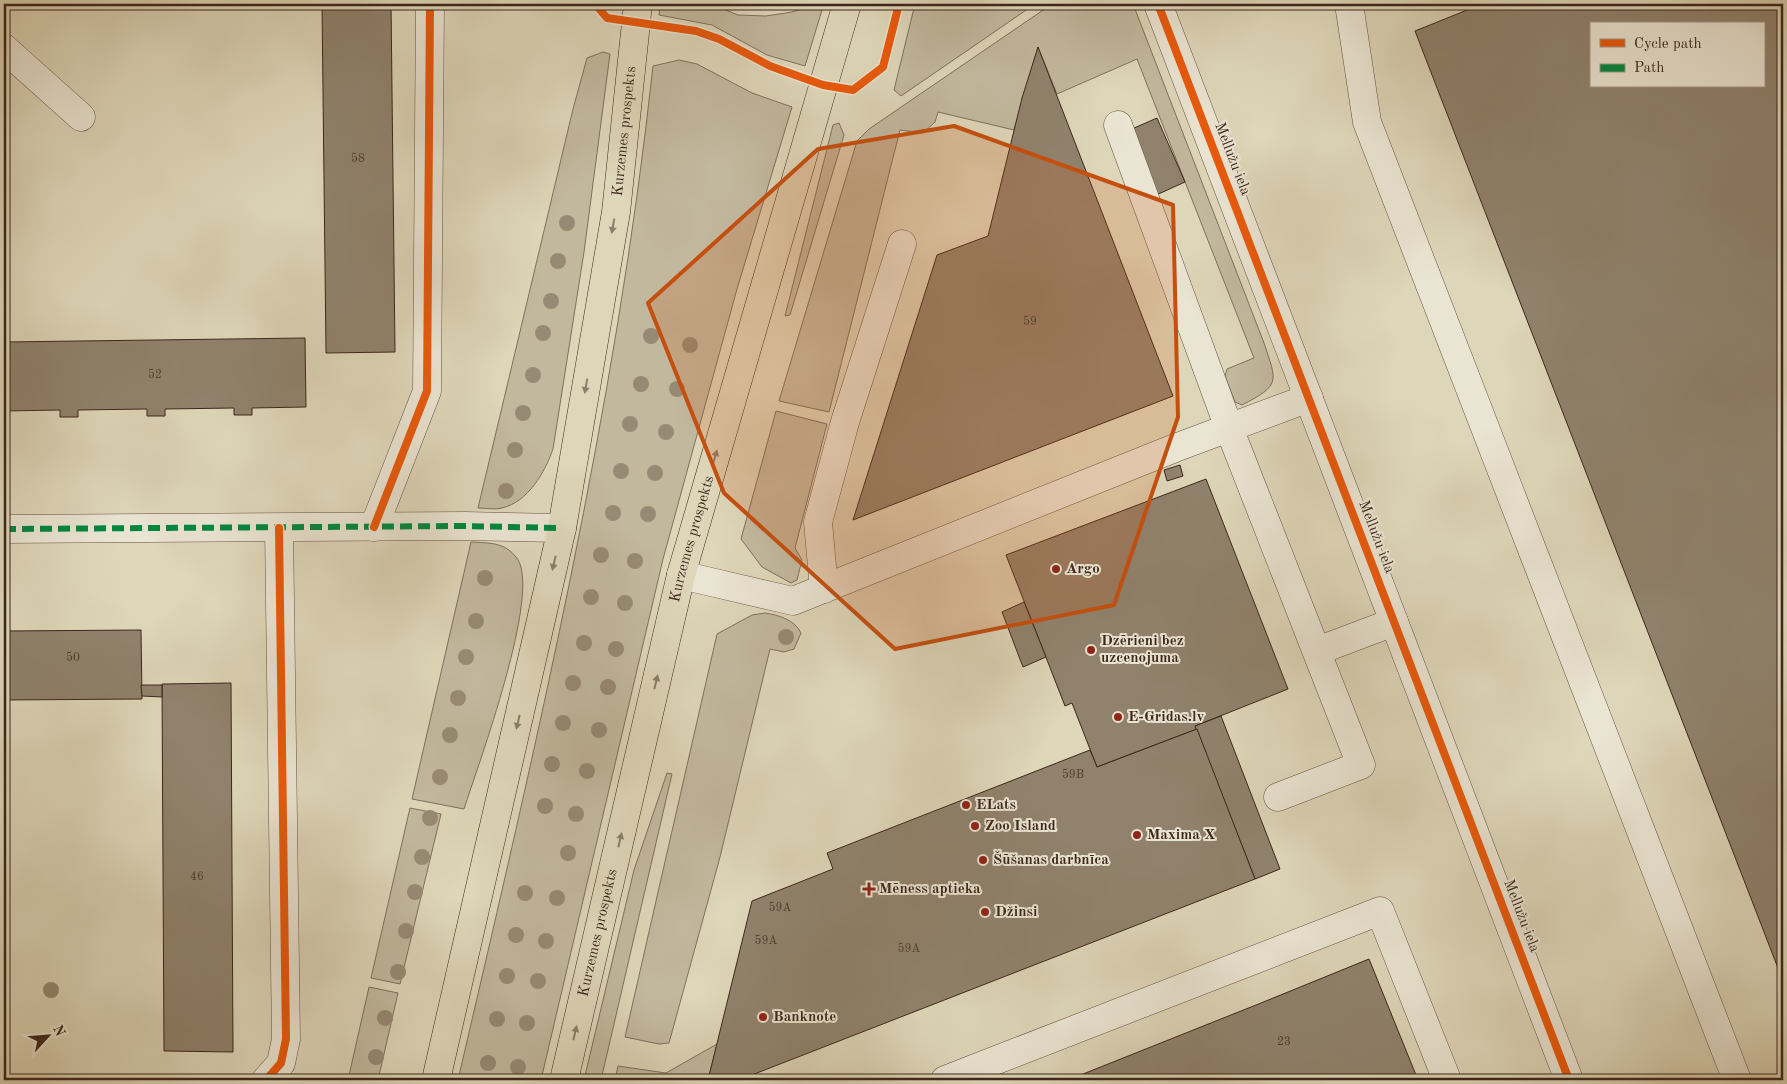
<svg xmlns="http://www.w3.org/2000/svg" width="1787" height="1084" font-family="'Old Standard TT',serif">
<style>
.green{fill:#c2b89e;stroke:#7e705c}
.building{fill:#90826d;stroke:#3b271b;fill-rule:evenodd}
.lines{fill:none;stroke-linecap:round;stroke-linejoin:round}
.minor-casing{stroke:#645342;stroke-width:29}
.major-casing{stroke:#3b271b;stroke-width:29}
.minor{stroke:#eae4d2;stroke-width:28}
.major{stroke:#ded6b9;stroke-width:28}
.quiet{stroke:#00873e;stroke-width:6;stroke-dasharray:12 6;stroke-linecap:butt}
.cycleway-casing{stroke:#eae4d2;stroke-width:11}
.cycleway{stroke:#e8590c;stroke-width:8}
.tree{fill:#978a74}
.oneway{fill:#8c7e6a}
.marked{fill:#c54f0f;fill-opacity:0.2;stroke:#c54f0f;stroke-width:4;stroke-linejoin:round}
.poi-dot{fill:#8f2418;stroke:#eae4d2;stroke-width:2}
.labels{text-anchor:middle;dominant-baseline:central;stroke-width:4;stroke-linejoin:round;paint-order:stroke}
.number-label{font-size:12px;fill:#503e30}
.street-label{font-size:15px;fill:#3b271b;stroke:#eae4d2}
.poi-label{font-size:15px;font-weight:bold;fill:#3b271b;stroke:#eae4d2;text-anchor:start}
</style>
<rect width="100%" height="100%" fill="#ded6b9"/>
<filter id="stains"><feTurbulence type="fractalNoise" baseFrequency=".004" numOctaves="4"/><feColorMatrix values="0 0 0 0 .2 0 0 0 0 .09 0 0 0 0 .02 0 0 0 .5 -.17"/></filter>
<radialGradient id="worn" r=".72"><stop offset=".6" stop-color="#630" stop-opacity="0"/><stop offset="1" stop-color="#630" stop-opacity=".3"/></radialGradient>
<g class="green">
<polygon points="660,4 711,4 738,15 766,16 792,12 817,4 820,4 822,10 805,66 767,55 712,25 659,15"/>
<polygon points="915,4 1035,4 901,96 894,90"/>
<path d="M1052,4H1133L1264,343C1277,382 1281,385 1242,405L1235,402L1225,376L1227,369L1254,358L1137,59L1057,94L1038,47L1014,130L938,112L935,122L923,133L900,130L829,412L779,401L857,141L869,129Z"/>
<path d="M603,52L610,54L584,252L553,449C545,472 528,502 502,508C495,510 485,508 478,508L573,109L587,58Z"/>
<path d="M679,60L697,64L752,93L792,107L737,289L663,559L541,1080H458C536,745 616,409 653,66Z"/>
<polygon points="839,123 844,135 790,315 785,316 833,125"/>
<polygon points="776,411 827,424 795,548 802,560 797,580 791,583 762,567 741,539"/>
<path d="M471,542C489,543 504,542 516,557C544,588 477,768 464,809L412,799Z"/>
<path d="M765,613C779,615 795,620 801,633L794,649L784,652L770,649L720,857L669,1043L659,1044L625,1037L717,634L752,615Z"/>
<polygon points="667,773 672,774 601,1080 584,1080 634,870"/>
<polygon points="410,808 441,814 400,984 371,978"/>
<polygon points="369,987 398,993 378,1080 348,1080"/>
<polygon points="717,1044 708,1080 615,1080 618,1066 666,1073"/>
</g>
<g class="building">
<polygon points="322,4 391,4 395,352 326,353"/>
<path d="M1482,4H1783V981L1415,31ZM1591,24H1763V86H1591Z"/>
<polygon points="1038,47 1173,396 853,520 937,255 988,236 1022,98"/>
<polygon points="1157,118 1185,182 1154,196 1125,132"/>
<polygon points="305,338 306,407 252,408 252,415 234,415 234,408 165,409 165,416 147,416 147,409 78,410 78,417 60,417 60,410 4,411 4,342"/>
<polygon points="1180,465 1183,476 1167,481 1164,470"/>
<polygon points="1206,479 1288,689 1195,726 1197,729 1097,767 1072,703 1065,706 1006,555"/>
<polygon points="1024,602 1046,657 1023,667 1002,612"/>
<polygon points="141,630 142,699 4,700 4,631"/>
<polygon points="231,683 233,1052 164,1051 162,684"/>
<polygon points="141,685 162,685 162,697 142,696"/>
<polygon points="1221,716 1280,869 1255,879 1195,726"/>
<polygon points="1197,729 1255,879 739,1080 708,1080 752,901 833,869 827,853 1090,750 1097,767"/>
<polygon points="1369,959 1418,1080 1068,1080 1261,1003"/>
</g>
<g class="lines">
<defs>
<g id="minor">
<polyline points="1158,4 1569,1080"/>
<polyline points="1349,4 1367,122 1737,1080"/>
<polyline points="4,48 81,117"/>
<polyline points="1118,125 1229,428 1361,765 1278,797"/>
<polyline points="374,527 427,391 430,4"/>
<polyline points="4,529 465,526 562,528"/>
<polyline points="681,575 793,601 1175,448 1309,398"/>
<polyline points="824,589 818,522 845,422 902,244"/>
<polyline points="1317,651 1394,622"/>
<polyline points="266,1080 281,1063 286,1039 279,528"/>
<polyline points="945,1080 1380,911 1447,1080"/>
</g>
<g id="major">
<path id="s1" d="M436,1080L562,528L616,212L638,4"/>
<path id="s2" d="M564,1080L681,575L847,4"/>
</g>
</defs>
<use href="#minor" class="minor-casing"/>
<use href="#major" class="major-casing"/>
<use href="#minor" class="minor"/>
<use href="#major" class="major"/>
<polyline class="quiet" points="4,529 465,526 562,528"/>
<defs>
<g id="cycleway">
<polyline points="595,4 607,18 696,31 719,39 770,66 823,85 853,90 883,67 899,4"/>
<polyline points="1158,4 1569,1080"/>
<polyline points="374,527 427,391 430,4"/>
<polyline points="266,1080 281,1063 286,1039 279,528"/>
</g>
</defs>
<use href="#cycleway" class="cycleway-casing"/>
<use href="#cycleway" class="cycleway"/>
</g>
<g class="tree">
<circle cx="567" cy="223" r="8"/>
<circle cx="558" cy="261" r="8"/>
<circle cx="551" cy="301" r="8"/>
<circle cx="543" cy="333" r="8"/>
<circle cx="651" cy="336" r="8"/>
<circle cx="690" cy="345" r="8"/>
<circle cx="533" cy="375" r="8"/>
<circle cx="641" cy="384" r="8"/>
<circle cx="677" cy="389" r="8"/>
<circle cx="523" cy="413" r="8"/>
<circle cx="630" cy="424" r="8"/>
<circle cx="666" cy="432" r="8"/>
<circle cx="515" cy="450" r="8"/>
<circle cx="621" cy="471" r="8"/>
<circle cx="655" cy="473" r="8"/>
<circle cx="506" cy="491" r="8"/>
<circle cx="613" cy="513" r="8"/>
<circle cx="648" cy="514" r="8"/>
<circle cx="601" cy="555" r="8"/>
<circle cx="635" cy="561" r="8"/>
<circle cx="485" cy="578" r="8"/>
<circle cx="591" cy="597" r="8"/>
<circle cx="625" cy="603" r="8"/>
<circle cx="476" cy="621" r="8"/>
<circle cx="786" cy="637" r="8"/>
<circle cx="584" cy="643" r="8"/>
<circle cx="616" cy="649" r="8"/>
<circle cx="466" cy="657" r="8"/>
<circle cx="573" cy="683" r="8"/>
<circle cx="608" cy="687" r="8"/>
<circle cx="458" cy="698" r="8"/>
<circle cx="563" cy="723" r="8"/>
<circle cx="599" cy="730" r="8"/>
<circle cx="450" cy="735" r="8"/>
<circle cx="552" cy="764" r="8"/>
<circle cx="587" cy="771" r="8"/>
<circle cx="440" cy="777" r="8"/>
<circle cx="545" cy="806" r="8"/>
<circle cx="576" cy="814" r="8"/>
<circle cx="430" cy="818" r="8"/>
<circle cx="568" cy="853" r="8"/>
<circle cx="422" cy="857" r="8"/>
<circle cx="415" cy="892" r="8"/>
<circle cx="525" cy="893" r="8"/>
<circle cx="557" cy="898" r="8"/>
<circle cx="406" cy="931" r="8"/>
<circle cx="516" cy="935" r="8"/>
<circle cx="546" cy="941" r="8"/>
<circle cx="398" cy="972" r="8"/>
<circle cx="507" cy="976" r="8"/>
<circle cx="538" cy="981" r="8"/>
<circle cx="51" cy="990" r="8"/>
<circle cx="385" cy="1018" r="8"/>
<circle cx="497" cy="1019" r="8"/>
<circle cx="527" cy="1023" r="8"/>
<circle cx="376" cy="1057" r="8"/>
<circle cx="488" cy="1063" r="8"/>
<circle cx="518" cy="1067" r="8"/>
</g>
<defs><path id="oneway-solid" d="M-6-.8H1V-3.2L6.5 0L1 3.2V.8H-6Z" transform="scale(1.25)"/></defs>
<g class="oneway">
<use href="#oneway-solid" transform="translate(613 226) rotate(100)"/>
<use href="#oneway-solid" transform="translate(586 386) rotate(100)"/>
<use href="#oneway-solid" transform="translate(715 457) rotate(-74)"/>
<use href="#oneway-solid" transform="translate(554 563) rotate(103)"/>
<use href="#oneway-solid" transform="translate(656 682) rotate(-77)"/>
<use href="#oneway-solid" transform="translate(518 722) rotate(103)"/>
<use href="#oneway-solid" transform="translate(620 840) rotate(-77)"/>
<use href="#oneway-solid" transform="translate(575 1033) rotate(-77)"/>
</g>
<path class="marked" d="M954,126L1173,205L1178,417L1114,605L895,649L724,493L648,303L818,149Z"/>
<g class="poi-dot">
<circle cx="1056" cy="569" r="5"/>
<circle cx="1091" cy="650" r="5"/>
<circle cx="1118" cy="717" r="5"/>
<circle cx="966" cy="805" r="5"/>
<circle cx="975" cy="826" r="5"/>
<circle cx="1137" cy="835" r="5"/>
<circle cx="983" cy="860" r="5"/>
<path d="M866.5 881.5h5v5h5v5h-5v5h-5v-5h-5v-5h5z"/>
<circle cx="985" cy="912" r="5"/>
<circle cx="763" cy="1017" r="5"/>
</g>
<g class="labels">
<g class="number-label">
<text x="358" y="159">58</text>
<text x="1030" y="322">59</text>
<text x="155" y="375">52</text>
<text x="73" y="658">50</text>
<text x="1073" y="775">59B</text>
<text x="197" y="877">46</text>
<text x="780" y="908">59A</text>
<text x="766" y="941">59A</text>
<text x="909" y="949">59A</text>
<text x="1284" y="1042">23</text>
</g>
<g class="street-label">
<text stroke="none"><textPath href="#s1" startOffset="968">Kurzemes prospekts</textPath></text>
<text transform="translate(1232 159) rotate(69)">Mellužu iela</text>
<text transform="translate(1376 537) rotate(69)">Mellužu iela</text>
<text stroke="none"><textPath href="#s2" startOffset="556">Kurzemes prospekts</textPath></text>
<text transform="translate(1521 916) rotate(69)">Mellužu iela</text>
<text stroke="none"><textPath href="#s2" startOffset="151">Kurzemes prospekts</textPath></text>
</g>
<g class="poi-label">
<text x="1066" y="569">Argo</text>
<text x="1101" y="641">Dzērieni bez<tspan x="1101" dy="17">uzcenojuma</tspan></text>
<text x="1128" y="717">E-Gridas.lv</text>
<text x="976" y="805">ELats</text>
<text x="985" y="826">Zoo Island</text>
<text x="1147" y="835">Maxima X</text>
<text x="993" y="860">Šūšanas darbnīca</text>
<text x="879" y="889">Mēness aptieka</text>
<text x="995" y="912">Džinsi</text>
<text x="773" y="1017">Banknote</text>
</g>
</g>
<rect width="1787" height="1084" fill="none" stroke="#ded6b9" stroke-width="20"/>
<rect x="5" y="5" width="1777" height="1074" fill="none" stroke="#3b271b" stroke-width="2.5"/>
<rect x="10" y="10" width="1767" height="1064" fill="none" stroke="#3b271b"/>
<rect x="1590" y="22" width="175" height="65" fill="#eae4d2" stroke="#a49889"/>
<rect x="1600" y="39" width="25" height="8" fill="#e8590c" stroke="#a49889"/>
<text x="1634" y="48" font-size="15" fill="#3b271b">Cycle path</text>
<rect x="1600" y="64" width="25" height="8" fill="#00873e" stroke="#a49889"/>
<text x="1634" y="72" font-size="15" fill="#3b271b">Path</text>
<g transform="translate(48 1036) rotate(64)" stroke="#eae4d2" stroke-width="4" paint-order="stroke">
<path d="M0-4L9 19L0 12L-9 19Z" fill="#3b271b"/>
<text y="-8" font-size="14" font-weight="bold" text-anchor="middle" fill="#3b271b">N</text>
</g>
<rect width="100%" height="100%" filter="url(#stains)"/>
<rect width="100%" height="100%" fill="url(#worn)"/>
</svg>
